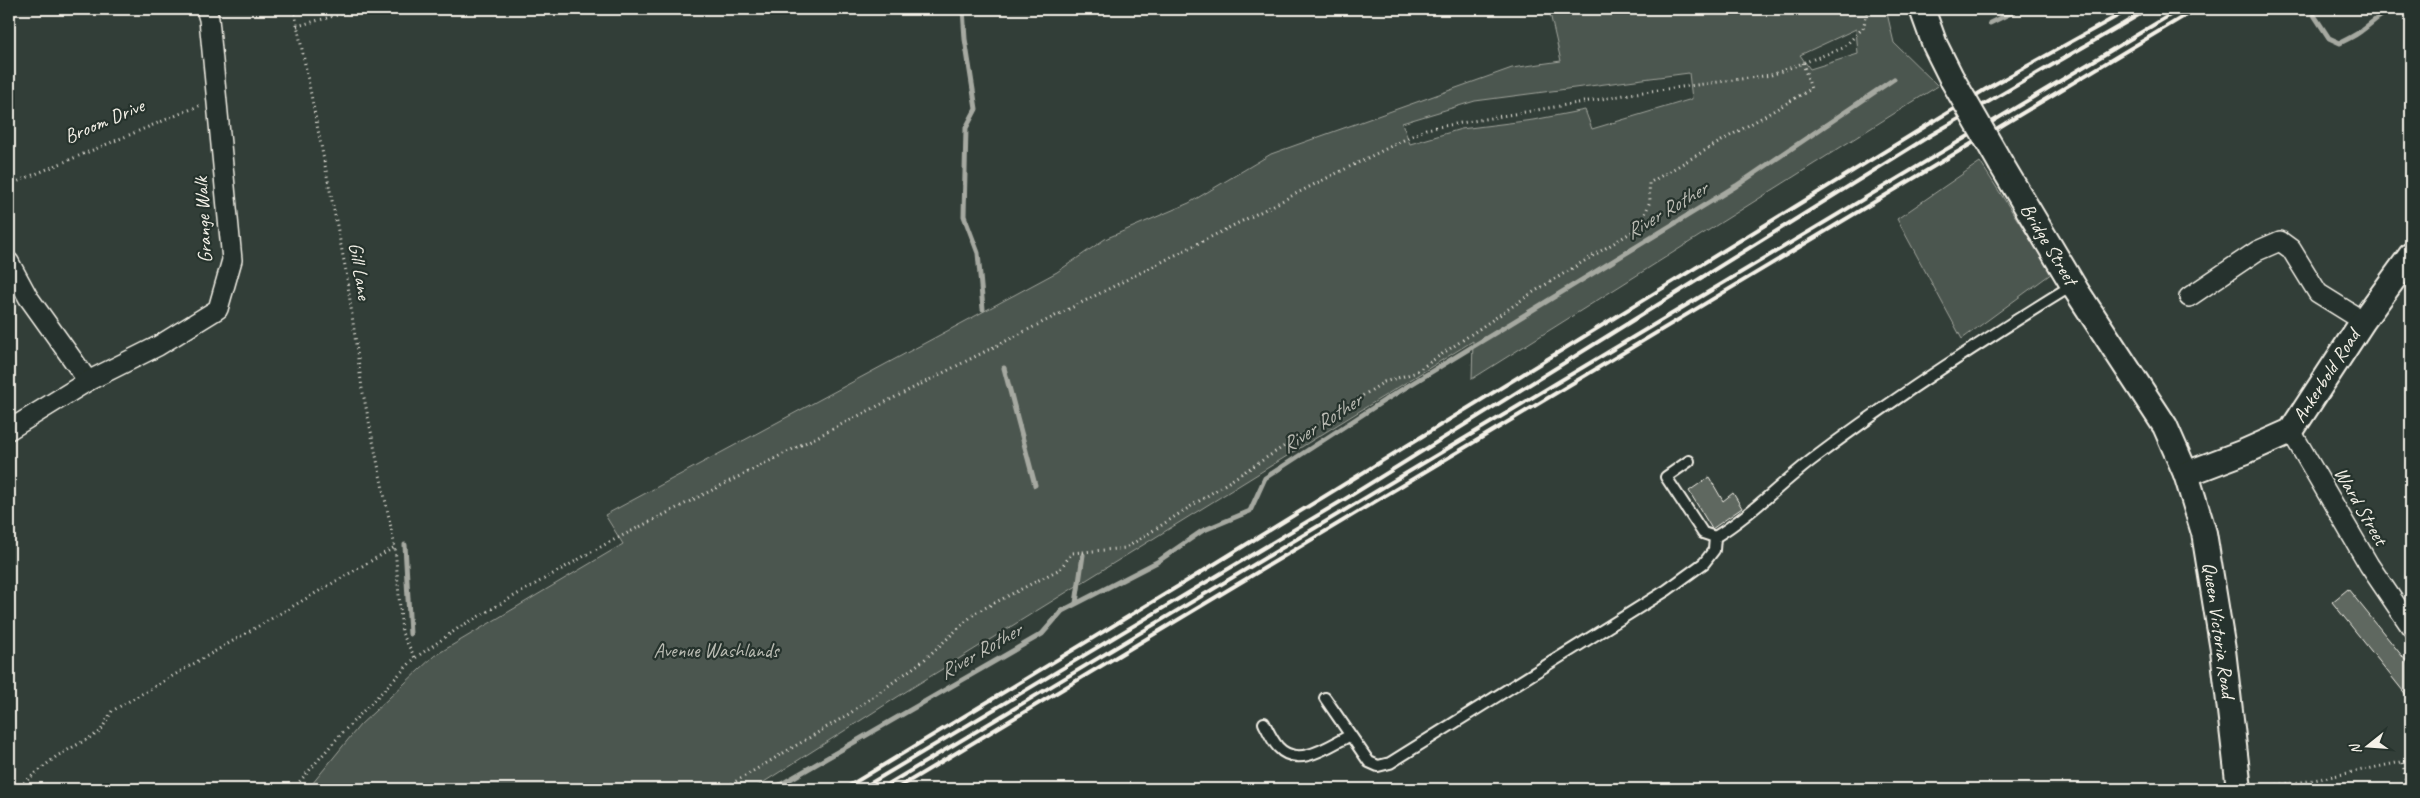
<svg xmlns="http://www.w3.org/2000/svg" width="2420" height="798" font-family="Caveat,sans-serif">
<style>
.green{fill:#4c564f;stroke:#a0a49c;fill-rule:evenodd}
.lines{fill:none;stroke-linecap:round;stroke-linejoin:round}
.stream{stroke:#a6a9a1;stroke-width:5}
.building{fill:#5f6861;stroke:#f4f1e8}
.service-casing{stroke:#f4f1e8;stroke-width:14}
.minor-casing{stroke:#f4f1e8;stroke-width:22}
.tertiary-casing{stroke:#f4f1e8;stroke-width:28}
.path{stroke:#f4f1e8;stroke-width:3;stroke-dasharray:1 4;stroke-linecap:butt}
.service{stroke:#26332d;stroke-width:10}
.minor{stroke:#26332d;stroke-width:19}
.tertiary{stroke:#26332d;stroke-width:24}
.rail{stroke:#f4f1e8;stroke-width:4}
.tertiary-bridge-casing{stroke:#f4f1e8;stroke-width:28;stroke-linecap:butt}
.tertiary-bridge{stroke:#26332d;stroke-width:24}
.labels{text-anchor:middle;dominant-baseline:central;stroke-width:4.5;stroke-linejoin:round;paint-order:stroke}
.street-label{font-size:20px;fill:#f4f1e8;stroke:#26332d}
.park-label{font-size:20px;fill:#b9bbb2;stroke:#26332d}
.water-label{font-size:21px;font-style:italic;fill:#babbb3;stroke:#26332d}
</style>
<rect width="100%" height="100%" fill="#323e38"/>
<filter id="ink" filterUnits="userSpaceOnUse"><feTurbulence type="fractalNoise" baseFrequency=".02" numOctaves="2"/><feDisplacementMap in="SourceGraphic" scale="10" xChannelSelector="R" yChannelSelector="G"/><feConvolveMatrix kernelMatrix="1 2 1 2 8 2 1 2 1" color-interpolation-filters="sRGB"/></filter>
<g filter="url(#ink)">
<g class="green">
<path d="M1549,9H1886L1894,43L1938,86L1472,379L1473,341L910,689L753,789H308L360,725L434,656L623,544L605,515L1057,272L1105,239L1189,203L1271,154L1512,68L1561,61ZM1856,29L1858,54L1810,69L1800,55ZM1689,73L1692,99L1592,129L1585,110L1533,120L1461,129L1410,144L1402,123L1475,101Z"/>
<polygon points="1980,162 2052,273 1962,339 1897,219"/>
</g>
<g class="lines">
<g class="stream">
<polyline points="963,9 965,39 976,109 966,128 964,216 978,253 983,309"/>
<path d="M2310,9L2329,38L2340,43C2347,39 2355,36 2361,31C2380,17 2384,7 2411,12"/>
<polyline points="1990,23 2019,9"/>
<polyline points="1004,368 1035,485"/>
<polyline points="405,545 410,634"/>
<polyline points="1076,603 1083,555"/>
<polyline points="773,789 1042,634 1062,611 1157,562 1202,531 1250,511 1265,478 1385,400 1736,186 1894,79"/>
</g>
</g>
<g class="building">
<polygon points="1709,477 1723,501 1733,493 1742,508 1712,529 1689,491"/>
<polygon points="2348,589 2411,667 2411,701 2332,602"/>
</g>
<g class="lines">
<defs>
<g id="service">
<path d="M1689,461L1666,477L1703,533L1715,537C1751,515 1780,484 1813,459C1896,396 1985,339 2073,285"/>
<polyline points="1325,698 1369,762 1378,766 1390,763 1667,590 1704,563 1714,550 1715,537"/>
<path d="M1264,723C1268,731 1272,740 1278,747C1298,769 1329,746 1349,736"/>
</g>
<g id="minor">
<polyline points="9,262 28,297 88,381"/>
<polyline points="2189,297 2257,251 2280,241 2291,249 2318,293 2363,321"/>
<polyline points="9,430 88,381 158,346 218,309 232,260 209,19 206,9"/>
<polyline points="2291,431 2369,565 2411,627"/>
</g>
<g id="tertiary">
<polyline points="1922,9 1935,45 1952,79"/>
<polyline points="2001,164 2076,290 2165,426 2186,474 2204,533 2223,650 2239,789"/>
<polyline points="2186,474 2244,452 2291,431 2363,321 2411,255"/>
</g>
</defs>
<use href="#service" class="service-casing"/>
<use href="#minor" class="minor-casing"/>
<use href="#tertiary" class="tertiary-casing"/>
<g class="path">
<polyline points="294,9 346,271 362,388 395,547 402,633 415,658"/>
<polyline points="297,26 360,9"/>
<polyline points="9,185 201,105"/>
<polyline points="2403,763 2407,789"/>
<polyline points="2257,787 2309,781 2411,760"/>
<polyline points="16,789 57,756 100,732 112,711 395,547"/>
<polyline points="293,789 341,734 415,658 460,627 602,546 1325,179 1426,129 1636,93 1771,75 1843,48 1863,28 1868,9"/>
<polyline points="723,789 849,714 924,660 975,613 1060,569 1072,553 1126,548 1384,382 1414,373 1532,293 1640,227 1650,201 1649,183 1811,89 1803,63"/>
</g>
<use href="#service" class="service"/>
<use href="#minor" class="minor"/>
<use href="#tertiary" class="tertiary"/>
<g class="rail">
<polyline points="844,789 1200,573 1986,89 2130,9"/>
<polyline points="861,789 1350,496 1931,135 2149,9"/>
<polyline points="880,789 2180,9"/>
<polyline points="896,789 2196,9"/>
</g>
<defs>
<polyline id="tertiary-bridge" points="1952,79 2001,164"/>
</defs>
<use href="#tertiary-bridge" class="tertiary-bridge-casing"/>
<use href="#tertiary-bridge" class="tertiary-bridge"/>
</g>
</g>
<g class="labels">
<g class="street-label">
<text transform="translate(104 121) rotate(-23)">Broom Drive</text>
<text transform="translate(203 220) rotate(-93)">Grange Walk</text>
<text transform="translate(2049 244) rotate(59)">Bridge Street</text>
<text transform="translate(360 271) rotate(81)">Gill Lane</text>
<text transform="translate(2326 376) rotate(-57)">Ankerbold Road</text>
<text transform="translate(2361 506) rotate(60)">Ward Street</text>
<text transform="translate(2219 630) rotate(82)">Queen Victoria Road</text>
</g>
<g class="park-label">
<text x="716" y="650">Avenue Washlands</text>
</g>
<g class="water-label">
<text transform="translate(1666 210) rotate(-31)">River Rother</text>
<text transform="translate(1321 423) rotate(-33)">River Rother</text>
<text transform="translate(980 651) rotate(-30)">River Rother</text>
</g>
</g>
<rect width="2420" height="798" fill="none" stroke="#26332d" stroke-width="30"/>
<rect x="15" y="15" width="2390" height="768" fill="none" stroke="#f4f1e8" stroke-width="2" filter="url(#ink)"/>
<g transform="translate(2368 746) rotate(253)" stroke="#26332d" stroke-width="4" paint-order="stroke">
<path d="M0-4L9 19L0 12L-9 19Z" fill="#f4f1e8"/>
<text y="-8" font-size="14" font-weight="bold" text-anchor="middle" fill="#f4f1e8">N</text>
</g>
</svg>
